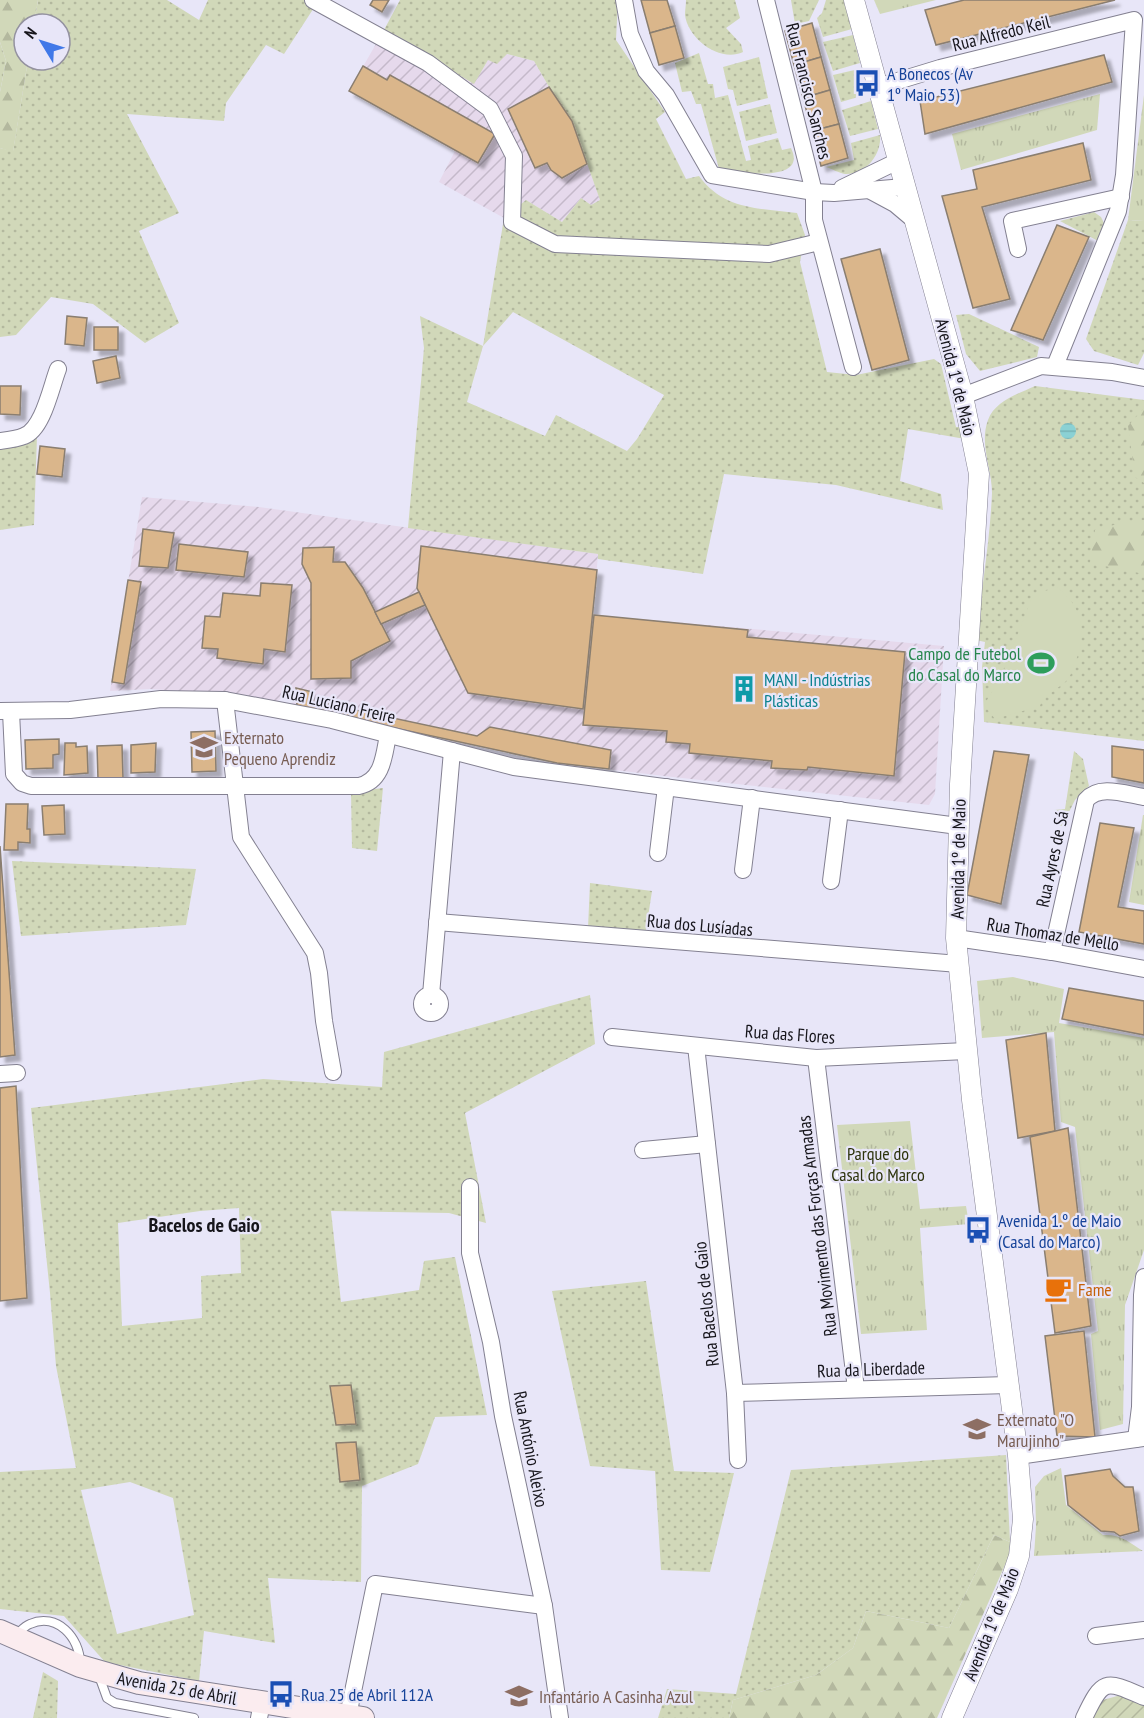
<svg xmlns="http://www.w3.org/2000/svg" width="1144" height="1718" font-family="'PT Sans Narrow',sans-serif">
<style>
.industrial{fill:url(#industrial-furrows)}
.grass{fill:url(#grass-dots);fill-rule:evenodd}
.forest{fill:url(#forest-firs)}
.park{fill:url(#park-tufts)}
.garden{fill:url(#garden-furrows)}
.pitch{fill:#d1d8b9}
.water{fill:url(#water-rules)}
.building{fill:#dab68b;stroke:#8a7e70;stroke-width:1.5;filter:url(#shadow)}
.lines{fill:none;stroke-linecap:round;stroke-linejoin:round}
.service-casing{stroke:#838091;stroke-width:10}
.minor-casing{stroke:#838091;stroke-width:18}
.tertiary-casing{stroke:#838091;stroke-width:21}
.secondary-casing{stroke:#838091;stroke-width:24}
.service{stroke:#fff;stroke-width:8}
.minor{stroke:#fff;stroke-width:16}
.tertiary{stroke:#fff;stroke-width:20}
.secondary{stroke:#fbecef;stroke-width:22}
.labels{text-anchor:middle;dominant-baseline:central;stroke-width:4.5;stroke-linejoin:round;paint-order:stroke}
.street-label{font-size:18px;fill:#16151b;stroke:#e8e6f8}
.transit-label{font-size:18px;fill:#164399;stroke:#e8e6f8;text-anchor:start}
.leisure-label{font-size:18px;fill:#27864d;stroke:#e8e6f8;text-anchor:end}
.culture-label{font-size:18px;fill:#0d838f;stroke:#e8e6f8;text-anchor:start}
.education-label{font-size:18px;fill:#785e54;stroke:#e8e6f8;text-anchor:start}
.park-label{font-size:18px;fill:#2d340c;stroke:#e8e6f8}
.food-label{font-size:18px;fill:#c56008;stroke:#e8e6f8;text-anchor:start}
.neighbourhood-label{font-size:20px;font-weight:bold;fill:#16151b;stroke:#e8e6f8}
</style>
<defs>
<pattern id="industrial-furrows" width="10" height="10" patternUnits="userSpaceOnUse" patternTransform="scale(1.5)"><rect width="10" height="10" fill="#e6d9ec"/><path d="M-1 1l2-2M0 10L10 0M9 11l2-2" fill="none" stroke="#c5b9ca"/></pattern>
<pattern id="grass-dots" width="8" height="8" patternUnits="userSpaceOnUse" patternTransform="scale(1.5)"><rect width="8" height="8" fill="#d1d8b9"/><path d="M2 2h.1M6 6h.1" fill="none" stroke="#b3b89e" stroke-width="1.8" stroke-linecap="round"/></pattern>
<pattern id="forest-firs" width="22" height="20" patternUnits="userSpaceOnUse" patternTransform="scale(1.5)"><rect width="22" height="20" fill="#d1d8b9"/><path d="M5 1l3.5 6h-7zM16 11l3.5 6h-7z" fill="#b3b89e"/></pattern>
<pattern id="park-tufts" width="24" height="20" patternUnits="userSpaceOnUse" patternTransform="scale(1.5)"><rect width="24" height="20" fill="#d1d8b9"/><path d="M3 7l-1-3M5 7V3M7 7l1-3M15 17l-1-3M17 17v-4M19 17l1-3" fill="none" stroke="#b3b89e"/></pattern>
<pattern id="garden-furrows" width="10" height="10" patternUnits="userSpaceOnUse" patternTransform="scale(1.5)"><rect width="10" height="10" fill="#d1d8b9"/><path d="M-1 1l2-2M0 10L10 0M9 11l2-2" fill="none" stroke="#b3b89e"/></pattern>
<pattern id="water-rules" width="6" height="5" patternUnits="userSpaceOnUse" patternTransform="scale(1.5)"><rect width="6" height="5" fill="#8bd1d4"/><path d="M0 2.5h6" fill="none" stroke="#77b3b5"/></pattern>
<filter id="shadow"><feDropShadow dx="5.5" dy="5.5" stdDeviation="1.5" flood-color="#0004"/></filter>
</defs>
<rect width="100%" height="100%" fill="#e8e6f8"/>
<g class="industrial">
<polygon points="384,30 474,83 488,60 506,54 534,61 549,87 572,121 600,200 591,205 581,198 562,222 526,200 504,218 439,182 455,151 349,91"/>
<polygon points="142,497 259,507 598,554 593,615 944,646 935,794 929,805 664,776 557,763 294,707 291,701 282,698 276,702 223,694 150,689 110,691"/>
</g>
<g class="grass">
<polygon points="38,0 167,0 199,20 208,0 319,0 284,54 266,45 226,103 224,121 127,114 179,213 139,231 179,323 145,343 93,304 51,297 16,335 0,337 0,148 13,151 28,60 60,60 60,24 34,24"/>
<path d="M400,0H618L616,40L665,112L656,119L686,179L699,176C724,210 758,208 797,213L805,235L800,262L827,372L856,375L934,359L941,364L956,427H964L965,439L908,429L900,481L941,494L943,510L836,485L724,474L703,574L598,559V554L408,528L424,348L420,316L483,346L504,218L526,200L562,222L581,198L591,205L600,200L572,121L549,87L534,61L507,54L497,64L488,60L474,84L384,30ZM513,312L664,395L637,439L627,451L556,415L545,436L467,402L483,346Z"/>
<path d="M686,0H735L740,18L726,28L741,44L743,52C720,63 688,39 685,15C685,10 686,5 686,0Z"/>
<polygon points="791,0 819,0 809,21 795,24"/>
<polygon points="826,0 844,0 852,29 823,37 817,18 822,13"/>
<polygon points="853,35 860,63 833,71 823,42"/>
<polygon points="0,42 6,61 0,92"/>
<path d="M699,53L708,84H713L715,98L728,95L746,161L751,160L748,146L778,138L782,150L791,148C808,183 743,172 726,172L719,169L701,104H696L691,91L682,92L675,63Z"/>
<polygon points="759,57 768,98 737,106 733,90 728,89 723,67"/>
<polygon points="859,69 865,95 841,102 833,75"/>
<polygon points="871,101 878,129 850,136 842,110"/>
<polygon points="770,104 777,133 746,141 739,112"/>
<path d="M880,135C882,154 866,175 845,174C839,173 832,169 826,167L854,160L851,143Z"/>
<polygon points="1094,212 1101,217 1105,225 1100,242 1060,221"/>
<polygon points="1128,220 1144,221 1144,353 1138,365 1094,351 1086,339"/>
<polygon points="969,314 1039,347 1037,357 980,371 966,354 956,315"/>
<path d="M1035,386L1144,400V741L984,722L982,667L985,642L976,640C981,592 990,541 992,493C992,469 979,444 988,420C995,401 1018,394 1035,386Z"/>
<polygon points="37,436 34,525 0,530 0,445"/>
<polygon points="1074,751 1083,759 1089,786 1075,800 1062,826 1056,824 1054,810 1065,809"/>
<polygon points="383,788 377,851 352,848 351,792"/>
<polygon points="12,861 196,869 186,925 21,936"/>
<polygon points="590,883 652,891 646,930 588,928"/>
<path d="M590,995L595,1044L465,1113L486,1223L449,1213L331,1211L341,1302L419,1290L424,1261L455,1257L487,1415L435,1417L418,1464L362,1486L361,1582L268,1578L275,1643L204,1631L199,1681L105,1662L64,1616L0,1609V1472L76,1468L56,1366L50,1293L31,1108L263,1079L382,1087L384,1052ZM239,1208L241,1273L201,1276L202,1318L122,1326L118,1223L200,1211ZM130,1482L173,1498L194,1615L117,1634L81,1490Z"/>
<polygon points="646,1281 674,1471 734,1473 710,1572 661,1570 655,1471 590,1466 552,1291"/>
<polygon points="1006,1455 1010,1542 994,1535 949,1628 866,1611 853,1648 816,1675 733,1700 729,1718 658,1718 667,1689 736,1694 791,1470"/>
<polygon points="43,1672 58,1681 57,1718 33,1718"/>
</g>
<g class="forest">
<polygon points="0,0 38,0 34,24 24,24 24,60 28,60 13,152 0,148 0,92 6,61 0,42"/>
<polygon points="1144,408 1144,483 1135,477 1128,426"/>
<polygon points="1144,520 1144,574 1090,563 1095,530 1125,522"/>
<polygon points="994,1535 1010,1542 1009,1556 937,1718 729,1718 733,1700 816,1675 853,1648 866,1611 949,1628"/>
</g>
<g class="park">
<polygon points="874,0 936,0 880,14"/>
<polygon points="1100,94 1097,130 961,170 952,134"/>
<polygon points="1144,95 1144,221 1128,220"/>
<polygon points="1143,815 1144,815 1144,905 1129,902"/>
<polygon points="1013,977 1064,989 1059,1023 1144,1038 1144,1250 1125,1305 1123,1424 1100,1430 1091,1334 1098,1331 1075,1127 1061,1122 1054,1032 982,1038 977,981"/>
<polygon points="910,1121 920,1209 966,1206 969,1224 920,1228 927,1330 861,1334 837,1125"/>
<path d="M1061,1468L1066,1505L1103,1535C1120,1534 1129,1542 1143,1551L1034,1556L1036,1526L1035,1487L1044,1476Z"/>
</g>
<polygon class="garden" points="1121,1695 1144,1705 1144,1718 1091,1718 1099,1701"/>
<path class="pitch" d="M1057,587C1083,607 1087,633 1075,663C1073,668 1071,676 1067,680C1059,689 1044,694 1040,706L995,719L984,705L1002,675L1033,595Z"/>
<circle class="water" cx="1068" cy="431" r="8"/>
<g class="building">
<polygon points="373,0 389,0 382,12 370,5"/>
<polygon points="641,0 667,0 675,26 650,33"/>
<polygon points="964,0 1115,0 936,45 925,10"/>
<polygon points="812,23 821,57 794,65 785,31"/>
<polygon points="675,26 684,58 659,65 650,33"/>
<polygon points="1104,55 1112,82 925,134 920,101"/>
<polygon points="821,57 830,90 803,98 794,65"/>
<polygon points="363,66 387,80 390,75 495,134 478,163 349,91"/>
<polygon points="549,87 572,121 587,164 562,178 551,170 547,163 535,168 508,109"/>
<polygon points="830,90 839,124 812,131 803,98"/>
<polygon points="839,124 848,158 821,166 812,131"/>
<polygon points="1083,143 1091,180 982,207 1010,299 973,308 942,196 977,189 973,170"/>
<polygon points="1057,225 1089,237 1043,340 1011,330"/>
<polygon points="880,249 909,360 872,370 841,259"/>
<polygon points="67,316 87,318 84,346 65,344"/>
<rect x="94" y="327" width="24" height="23"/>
<polygon points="116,356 120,378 97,383 93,361"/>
<polygon points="0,386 21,386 20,415 0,414"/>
<polygon points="40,446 65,449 62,477 37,474"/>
<polygon points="143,529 174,533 168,568 139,566"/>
<polygon points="179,544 248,552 244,577 176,570"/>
<polygon points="421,546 597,570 583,709 468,693 417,588"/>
<polygon points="334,547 333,562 345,562 363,588 390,641 351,661 351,678 311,679 311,583 302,564 303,548"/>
<polygon points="128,580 141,582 124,684 112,682"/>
<polygon points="261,583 292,585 285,652 264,649 263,664 217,658 218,649 202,648 205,616 220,617 223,593 260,596"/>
<polygon points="419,592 425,605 381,624 375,612"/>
<polygon points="594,615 748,630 747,637 905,652 894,776 808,767 807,770 771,768 772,761 689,753 690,744 666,742 667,731 583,725"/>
<polygon points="296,688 313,692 313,701 477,736 490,727 611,750 609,769 557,763 297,707"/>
<polygon points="215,731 216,771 192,772 191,732"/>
<polygon points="59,739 59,754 53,755 53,768 26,769 25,740"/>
<polygon points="65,743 76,743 76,747 87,746 88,773 64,775"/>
<polygon points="156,743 155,772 131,773 131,745"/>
<polygon points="122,745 123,778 98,779 97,746"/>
<polygon points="1112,746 1144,750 1144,783 1112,777"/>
<polygon points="994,751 1029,755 1001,904 967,895"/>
<polygon points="6,804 28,804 27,829 30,829 30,843 18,842 18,850 4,850"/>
<polygon points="64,805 65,834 44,835 42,806"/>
<polygon points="1100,823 1134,828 1118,907 1144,911 1144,944 1079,932"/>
<polygon points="0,846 15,1055 0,1057"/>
<polygon points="1069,988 1144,1001 1144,1035 1062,1019"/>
<polygon points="1046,1033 1055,1131 1018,1138 1006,1040"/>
<polygon points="16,1086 27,1298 0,1301 0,1088"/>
<polygon points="1068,1128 1091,1326 1055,1333 1030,1137"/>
<polygon points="1084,1331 1095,1437 1057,1436 1045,1336"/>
<polygon points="351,1385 356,1424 336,1425 330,1386"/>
<polygon points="356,1442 360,1480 340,1482 336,1443"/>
<polygon points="1110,1469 1113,1476 1125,1487 1133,1487 1139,1531 1120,1536 1114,1532 1101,1531 1068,1505 1065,1476"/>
</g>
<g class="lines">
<defs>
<g id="service">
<path d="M15,1636C20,1632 24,1626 30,1624C57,1612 80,1638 80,1663"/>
<polyline points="98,1673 107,1698 115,1703 194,1718"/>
</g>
<g id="minor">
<polyline points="313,0 428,63 490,109 514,156 512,222 555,244 769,254 819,242"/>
<polyline points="624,0 630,34 646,71 666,95 712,175 814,192 834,193 904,187"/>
<polyline points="766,0 814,192 814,220 853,367"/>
<polyline points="878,87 940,68 1134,20 1124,175 1118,211 1055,366"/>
<polyline points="842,188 898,161"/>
<polyline points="869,190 895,204 914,220"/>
<polyline points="1018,249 1012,221 1121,197"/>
<polyline points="963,396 1041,366 1112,372 1144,378"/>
<path d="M0,441C8,440 17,439 24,436C43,429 51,387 58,369"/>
<polyline points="225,700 241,837 315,953 319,973 324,1021 333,1072"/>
<polyline points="0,711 70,710 161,699 225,700 332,720 514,767 958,826"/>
<path d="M11,712L14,774L22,783L31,786H359C383,781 384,755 388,735"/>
<polyline points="658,853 666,787"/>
<polyline points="743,870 752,798"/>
<polyline points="831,881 840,810"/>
<polyline points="437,922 959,964"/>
<polyline points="956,938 1052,952 1144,969"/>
<path d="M1052,952L1086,800C1099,784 1125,794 1144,797"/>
<polyline points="431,995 452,751"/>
<circle cx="431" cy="1004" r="9"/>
<polyline points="612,1037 816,1058 966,1051"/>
<polyline points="696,1046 735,1393 738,1460"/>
<polyline points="816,1058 856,1389"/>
<polyline points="0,1074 17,1073"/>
<polyline points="643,1150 707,1144"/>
<polyline points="470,1187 470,1253 491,1342 503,1416 544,1606 560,1718"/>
<polyline points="735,1393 1008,1385"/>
<polyline points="1136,1439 1140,1407 1142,1295 1144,1277"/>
<polyline points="1018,1456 1144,1438"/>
<polyline points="1096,1636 1144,1630"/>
<polyline points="348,1716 375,1584 544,1606"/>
<polyline points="259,1718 262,1703"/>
<path d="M1084,1718C1103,1678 1105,1680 1144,1697"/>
</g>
<polyline id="tertiary" points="854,0 963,396 979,474 960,784 956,938 972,1100 1018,1456 1023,1519 1019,1556 1008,1589 952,1718"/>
<polyline id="secondary" points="0,1631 80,1666 139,1683 363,1718"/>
</defs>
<use href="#service" class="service-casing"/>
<use href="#minor" class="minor-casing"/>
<use href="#tertiary" class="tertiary-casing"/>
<use href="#secondary" class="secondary-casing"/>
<use href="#service" class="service"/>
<use href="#minor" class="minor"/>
<use href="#tertiary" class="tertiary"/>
<use href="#secondary" class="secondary"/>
</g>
<defs>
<symbol id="bus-bare" viewBox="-9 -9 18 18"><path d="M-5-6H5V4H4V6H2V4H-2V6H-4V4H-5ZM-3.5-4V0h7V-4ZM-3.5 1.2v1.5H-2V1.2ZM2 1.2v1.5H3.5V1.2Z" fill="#1a4fb4" stroke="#e8e6f8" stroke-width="2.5" paint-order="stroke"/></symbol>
<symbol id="stadium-bare" viewBox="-9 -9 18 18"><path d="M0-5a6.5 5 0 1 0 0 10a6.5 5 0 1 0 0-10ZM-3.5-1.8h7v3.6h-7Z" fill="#2e9e5b" stroke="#e8e6f8" stroke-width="2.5" paint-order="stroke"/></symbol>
<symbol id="building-bare" viewBox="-9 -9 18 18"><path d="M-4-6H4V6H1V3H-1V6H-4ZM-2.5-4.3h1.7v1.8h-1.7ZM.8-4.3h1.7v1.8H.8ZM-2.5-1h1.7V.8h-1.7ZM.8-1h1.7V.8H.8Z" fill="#0f9aa8" stroke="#e8e6f8" stroke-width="2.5" paint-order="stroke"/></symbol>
<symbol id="school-bare" viewBox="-9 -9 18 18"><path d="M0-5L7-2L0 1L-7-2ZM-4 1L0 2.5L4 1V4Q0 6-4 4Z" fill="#8d6e63" stroke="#e8e6f8" stroke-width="2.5" paint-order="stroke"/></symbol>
<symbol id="cafe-bare" viewBox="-9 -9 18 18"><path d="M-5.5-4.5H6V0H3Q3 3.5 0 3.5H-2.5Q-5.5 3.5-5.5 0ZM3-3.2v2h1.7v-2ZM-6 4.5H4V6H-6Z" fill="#e8710a" stroke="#e8e6f8" stroke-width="2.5" paint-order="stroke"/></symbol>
</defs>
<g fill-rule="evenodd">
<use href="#bus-bare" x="848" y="64" width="38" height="38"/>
<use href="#stadium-bare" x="1022" y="644" width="38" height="38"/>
<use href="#building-bare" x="725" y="670" width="38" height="38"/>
<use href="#school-bare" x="185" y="728" width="38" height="38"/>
<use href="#bus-bare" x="959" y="1211" width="38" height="38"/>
<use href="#cafe-bare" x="1039" y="1270" width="38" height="38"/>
<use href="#school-bare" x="958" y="1410" width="38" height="38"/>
<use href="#bus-bare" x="262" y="1675" width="38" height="38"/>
<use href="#school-bare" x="500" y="1677" width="38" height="38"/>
</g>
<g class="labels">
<g class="street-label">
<text transform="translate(1001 33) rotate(-14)">Rua Alfredo Keil</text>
<text transform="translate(809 91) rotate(76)">Rua Francisco Sanches</text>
<text transform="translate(956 377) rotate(76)">Avenida 1º de Maio</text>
<text transform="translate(339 704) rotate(13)">Rua Luciano Freire</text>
<text transform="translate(958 859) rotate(-89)">Avenida 1º de Maio</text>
<text transform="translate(1052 859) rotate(-78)">Rua Ayres de Sá</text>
<text transform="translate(700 925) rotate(5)">Rua dos Lusíadas</text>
<text transform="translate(1053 934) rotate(9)">Rua Thomaz de Mello</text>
<text transform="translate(790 1034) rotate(4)">Rua das Flores</text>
<text transform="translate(817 1226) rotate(-97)">Rua Movimento das Forças Armadas</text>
<text transform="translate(706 1304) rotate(-96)">Rua Bacelos de Gaio</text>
<text transform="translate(871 1369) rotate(-2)">Rua da Liberdade</text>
<text transform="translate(531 1449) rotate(79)">Rua António Aleixo</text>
<text transform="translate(991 1624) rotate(-68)">Avenida 1º de Maio</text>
<text transform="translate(177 1688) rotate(10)">Avenida 25 de Abril</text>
</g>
<g class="transit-label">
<text x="887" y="73">A Bonecos (Av<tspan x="887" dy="21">1º Maio 53)</tspan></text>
<text x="998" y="1220">Avenida 1.º de Maio<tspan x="998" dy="21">(Casal do Marco)</tspan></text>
<text x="301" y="1694">Rua 25 de Abril 112A</text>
</g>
<g class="leisure-label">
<text x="1021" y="653">Campo de Futebol<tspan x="1021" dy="21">do Casal do Marco</tspan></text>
</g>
<g class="culture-label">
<text x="764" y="679">MANI - Indústrias<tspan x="764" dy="21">Plásticas</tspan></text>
</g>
<g class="education-label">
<text x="224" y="737">Externato<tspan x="224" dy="21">Pequeno Aprendiz</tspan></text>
<text x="997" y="1419">Externato "O<tspan x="997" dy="21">Marujinho"</tspan></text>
<text x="539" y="1696">Infantário A Casinha Azul</text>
</g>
<g class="park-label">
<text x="878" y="1153">Parque do<tspan x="878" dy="21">Casal do Marco</tspan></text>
</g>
<g class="food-label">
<text x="1078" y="1289">Fame</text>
</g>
<g class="neighbourhood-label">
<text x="204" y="1225">Bacelos de Gaio</text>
</g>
</g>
<g transform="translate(42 42) rotate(308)"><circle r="28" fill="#e8e6f8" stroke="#9492a0" stroke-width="1.5"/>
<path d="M0-4.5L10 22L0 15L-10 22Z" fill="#4078e8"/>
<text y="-9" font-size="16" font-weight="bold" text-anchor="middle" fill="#16151b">N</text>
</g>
</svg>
